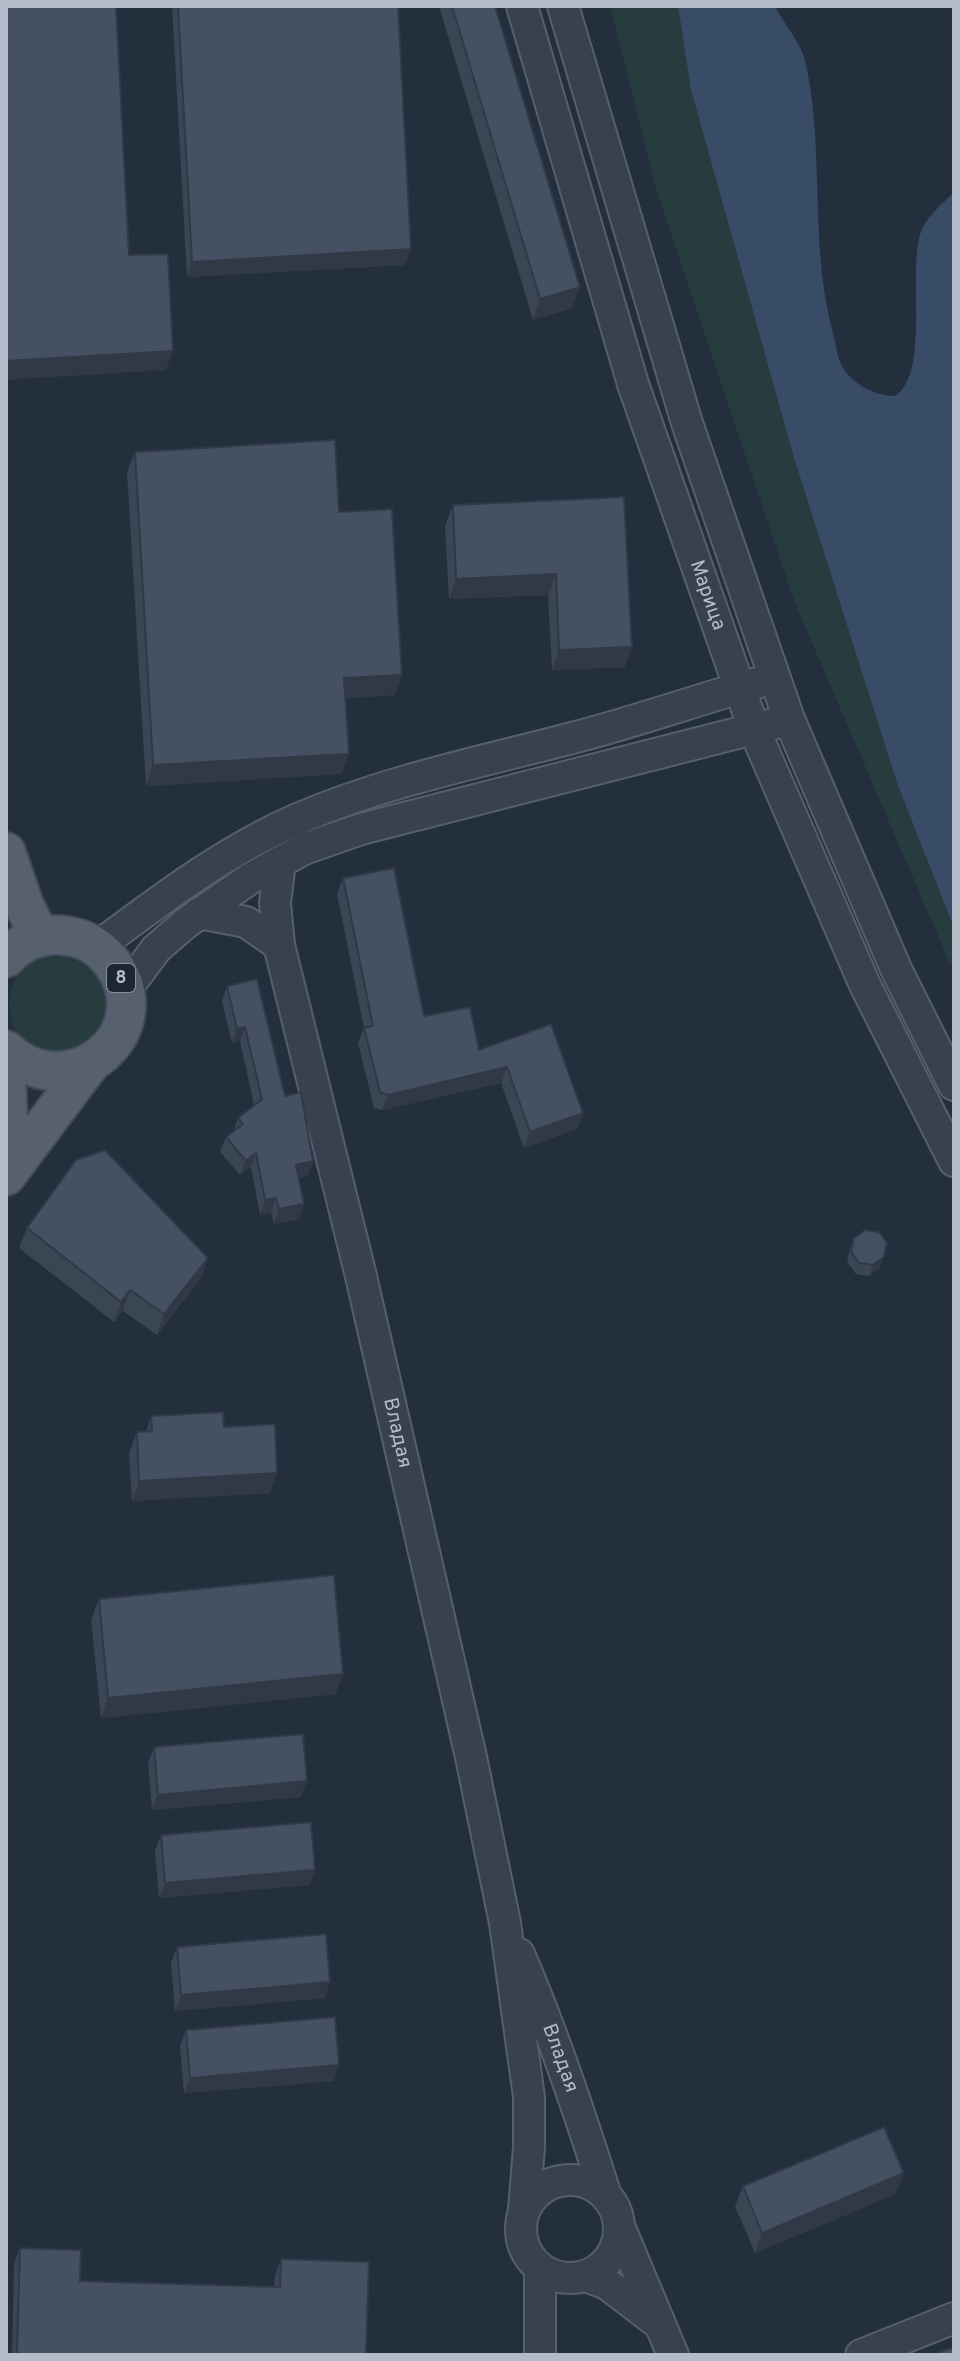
<svg xmlns="http://www.w3.org/2000/svg" width="960" height="2361" font-family="Overpass,sans-serif">
<style>
.green{fill:#263c3f}
.water{fill:#394c67}
.lines{fill:none;stroke-linecap:round;stroke-linejoin:round}
.minor-casing{stroke:#565f6c;stroke-width:34}
.major-casing{stroke:#414a57;stroke-width:42}
.minor{stroke:#38414e;stroke-width:30}
.major{stroke:#56606e;stroke-width:38}
.wall{fill:#3b4654}
.shaded-wall{fill:#303945}
.building{fill:#455162;stroke:#303945;stroke-width:2}
.labels{text-anchor:middle;dominant-baseline:central;stroke-width:8;stroke-linejoin:round;paint-order:stroke}
.shield{fill:#1d2633;stroke:#878f9c;stroke-width:2}
.shield-label{font-size:18px;font-weight:bold;fill:#b4bcc9}
.street-label{font-size:20px;fill:#b4bcc9;stroke:#1d2633}
</style>
<rect width="100%" height="100%" fill="#242f3e"/>
<g class="green">
<polygon points="610,6 678,6 691,90 794,458 897,783 954,928 954,962 950,964 795,603 658,195"/>
<circle cx="59" cy="1004" r="50"/>
</g>
<path class="water" d="M678,6H775C785,26 802,43 806,65C825,153 809,246 833,333C836,344 837,359 843,368C854,385 875,396 895,396C930,373 908,274 920,235C925,217 942,205 954,192V928L897,783L794,458L691,90Z"/>
<g class="lines">
<defs>
<g id="minor">
<path id="s1" d="M522,6L633,384L754,729L865,985L954,1161"/>
<polyline points="563,6 687,423 789,719 896,969 954,1085"/>
<polyline points="199,913 246,922 279,945 275,903 280,862"/>
<path id="s2" d="M279,945L360,1272L471,1757L505,1923L529,2097V2147L524,2210"/>
<path d="M97,947C158,902 220,854 291,822C381,782 481,762 576,737C637,721 697,700 757,683"/>
<polyline points="124,992 156,949 186,923 251,878 304,849 361,829 773,724"/>
<path id="s3" d="M519,1954C553,2033 580,2114 606,2196"/>
<circle cx="570" cy="2229" r="49"/>
<polyline points="619,2226 673,2355"/>
<polyline points="540,2269 540,2355"/>
<polyline points="586,2276 607,2284 658,2323"/>
<polyline points="861,2355 954,2318"/>
</g>
<g id="major">
<polyline points="6,852 24,905 40,937"/>
<path d="M6,958C21,941 44,932 67,936C85,938 101,948 112,963C162,1032 70,1109 6,1050"/>
<polyline points="6,1073 10,1169"/>
<polyline points="6,1176 90,1064"/>
</g>
</defs>
<use href="#minor" class="minor-casing"/>
<use href="#major" class="major-casing"/>
<use href="#minor" class="minor"/>
<use href="#major" class="major"/>
</g>
<g class="wall">
<polygon points="172,6 398,6 405,265 187,277"/>
<polygon points="439,6 495,6 572,308 533,320"/>
<polygon points="135,452 339,512 395,695 345,698 349,754 341,774 146,786 127,472"/>
<polygon points="624,497 625,667 552,670 548,595 449,599 445,526 453,505"/>
<polygon points="343,878 424,1016 583,1113 577,1129 524,1148 501,1083 382,1110 374,1108 358,1043 364,1028 337,894"/>
<polygon points="227,986 285,1096 308,1176 298,1178 304,1204 299,1219 274,1224 271,1213 260,1215 251,1167 240,1175 220,1152 226,1137 233,1132 238,1118 254,1105 240,1041 232,1043 222,1001"/>
<polygon points="27,1228 208,1258 201,1278 157,1335 123,1311 114,1322 19,1248"/>
<polygon points="854,1238 880,1268 869,1276 856,1274 847,1262 850,1248"/>
<polygon points="151,1416 224,1427 270,1493 132,1501 129,1453 137,1432 146,1432"/>
<polygon points="99,1599 336,1694 101,1718 91,1620"/>
<polygon points="154,1747 301,1797 152,1810 148,1763"/>
<polygon points="161,1835 315,1870 309,1885 159,1898 155,1851"/>
<polygon points="177,1947 325,1998 175,2011 171,1963"/>
<polygon points="186,2030 334,2081 184,2093 180,2046"/>
<polygon points="743,2186 896,2194 755,2253 735,2206"/>
<polygon points="20,2248 80,2281 274,2287 275,2275 281,2259 366,2355 12,2355 14,2264"/>
</g>
<g class="shaded-wall">
<polygon points="411,249 405,265 187,277 192,262"/>
<polygon points="580,287 572,308 533,320 540,299"/>
<polygon points="173,351 166,370 6,380 6,361"/>
<polygon points="556,574 548,595 449,599 456,579"/>
<polygon points="632,647 625,667 552,670 559,650"/>
<polygon points="402,675 395,695 337,699 344,678"/>
<polygon points="349,754 341,774 146,786 153,765"/>
<polygon points="245,1027 240,1041 232,1043 237,1029"/>
<polygon points="507,1067 501,1083 382,1110 388,1095"/>
<polygon points="583,1113 577,1129 524,1148 530,1132"/>
<polygon points="256,1153 251,1167 240,1175 246,1161"/>
<polygon points="313,1161 308,1176 290,1179 296,1165"/>
<polygon points="276,1198 271,1213 260,1215 265,1200"/>
<polygon points="304,1204 299,1219 274,1224 279,1209"/>
<polygon points="884,1257 880,1268 869,1276 873,1265"/>
<polygon points="208,1258 201,1278 157,1335 164,1314"/>
<polygon points="130,1290 123,1311 114,1322 121,1302"/>
<polygon points="277,1473 270,1493 132,1501 139,1481"/>
<polygon points="343,1674 336,1694 101,1718 108,1698"/>
<polygon points="307,1781 301,1797 152,1810 158,1795"/>
<polygon points="315,1870 309,1885 159,1898 165,1883"/>
<polygon points="330,1982 325,1998 175,2011 181,1995"/>
<polygon points="339,2065 334,2081 184,2093 190,2078"/>
<polygon points="904,2173 896,2194 755,2253 762,2233"/>
</g>
<g class="building">
<polygon points="6,6 116,6 129,255 168,254 173,351 6,361"/>
<polygon points="178,6 398,6 411,249 192,262"/>
<polygon points="452,6 495,6 580,287 540,299"/>
<polygon points="335,440 339,512 392,509 402,675 344,678 349,754 153,765 135,452"/>
<polygon points="624,497 632,647 559,650 556,574 456,579 453,505"/>
<polygon points="394,868 424,1016 470,1007 479,1050 551,1024 583,1113 530,1132 507,1067 388,1095 380,1092 364,1028 373,1026 343,878"/>
<polygon points="257,979 285,1096 301,1092 313,1161 296,1165 304,1204 279,1209 276,1198 265,1200 256,1153 246,1161 226,1137 243,1124 238,1118 262,1099 245,1027 237,1029 227,986"/>
<polygon points="105,1150 208,1258 164,1314 130,1290 121,1302 27,1228 76,1160"/>
<polygon points="865,1230 879,1232 887,1243 884,1257 873,1265 859,1263 851,1252 854,1238"/>
<polygon points="223,1412 224,1427 275,1424 277,1473 139,1481 137,1432 152,1431 151,1416"/>
<polygon points="334,1575 343,1674 108,1698 99,1599"/>
<polygon points="303,1734 307,1781 158,1795 154,1747"/>
<polygon points="311,1822 315,1870 165,1883 161,1835"/>
<polygon points="326,1934 330,1982 181,1995 177,1947"/>
<polygon points="335,2017 339,2065 190,2078 186,2030"/>
<polygon points="884,2127 904,2173 762,2233 743,2186"/>
<polygon points="20,2248 81,2250 80,2281 280,2287 281,2259 369,2262 366,2355 17,2355"/>
<polygon points="954,2347 954,2355 934,2354"/>
</g>
<g class="labels">
<rect class="shield" x="107" y="964" width="28" height="28" rx="6"/>
<g class="shield-label">
<text x="121" y="978">8</text>
</g>
<g class="street-label">
<text stroke="none"><textPath href="#s1" startOffset="618">Марица</textPath></text>
<text stroke="none"><textPath href="#s2" startOffset="502">Владая</textPath></text>
<text stroke="none"><textPath href="#s3" startOffset="112">Владая</textPath></text>
</g>
</g>
<rect width="960" height="2361" fill="none" stroke="#b4bcc9" stroke-width="16"/>
</svg>
